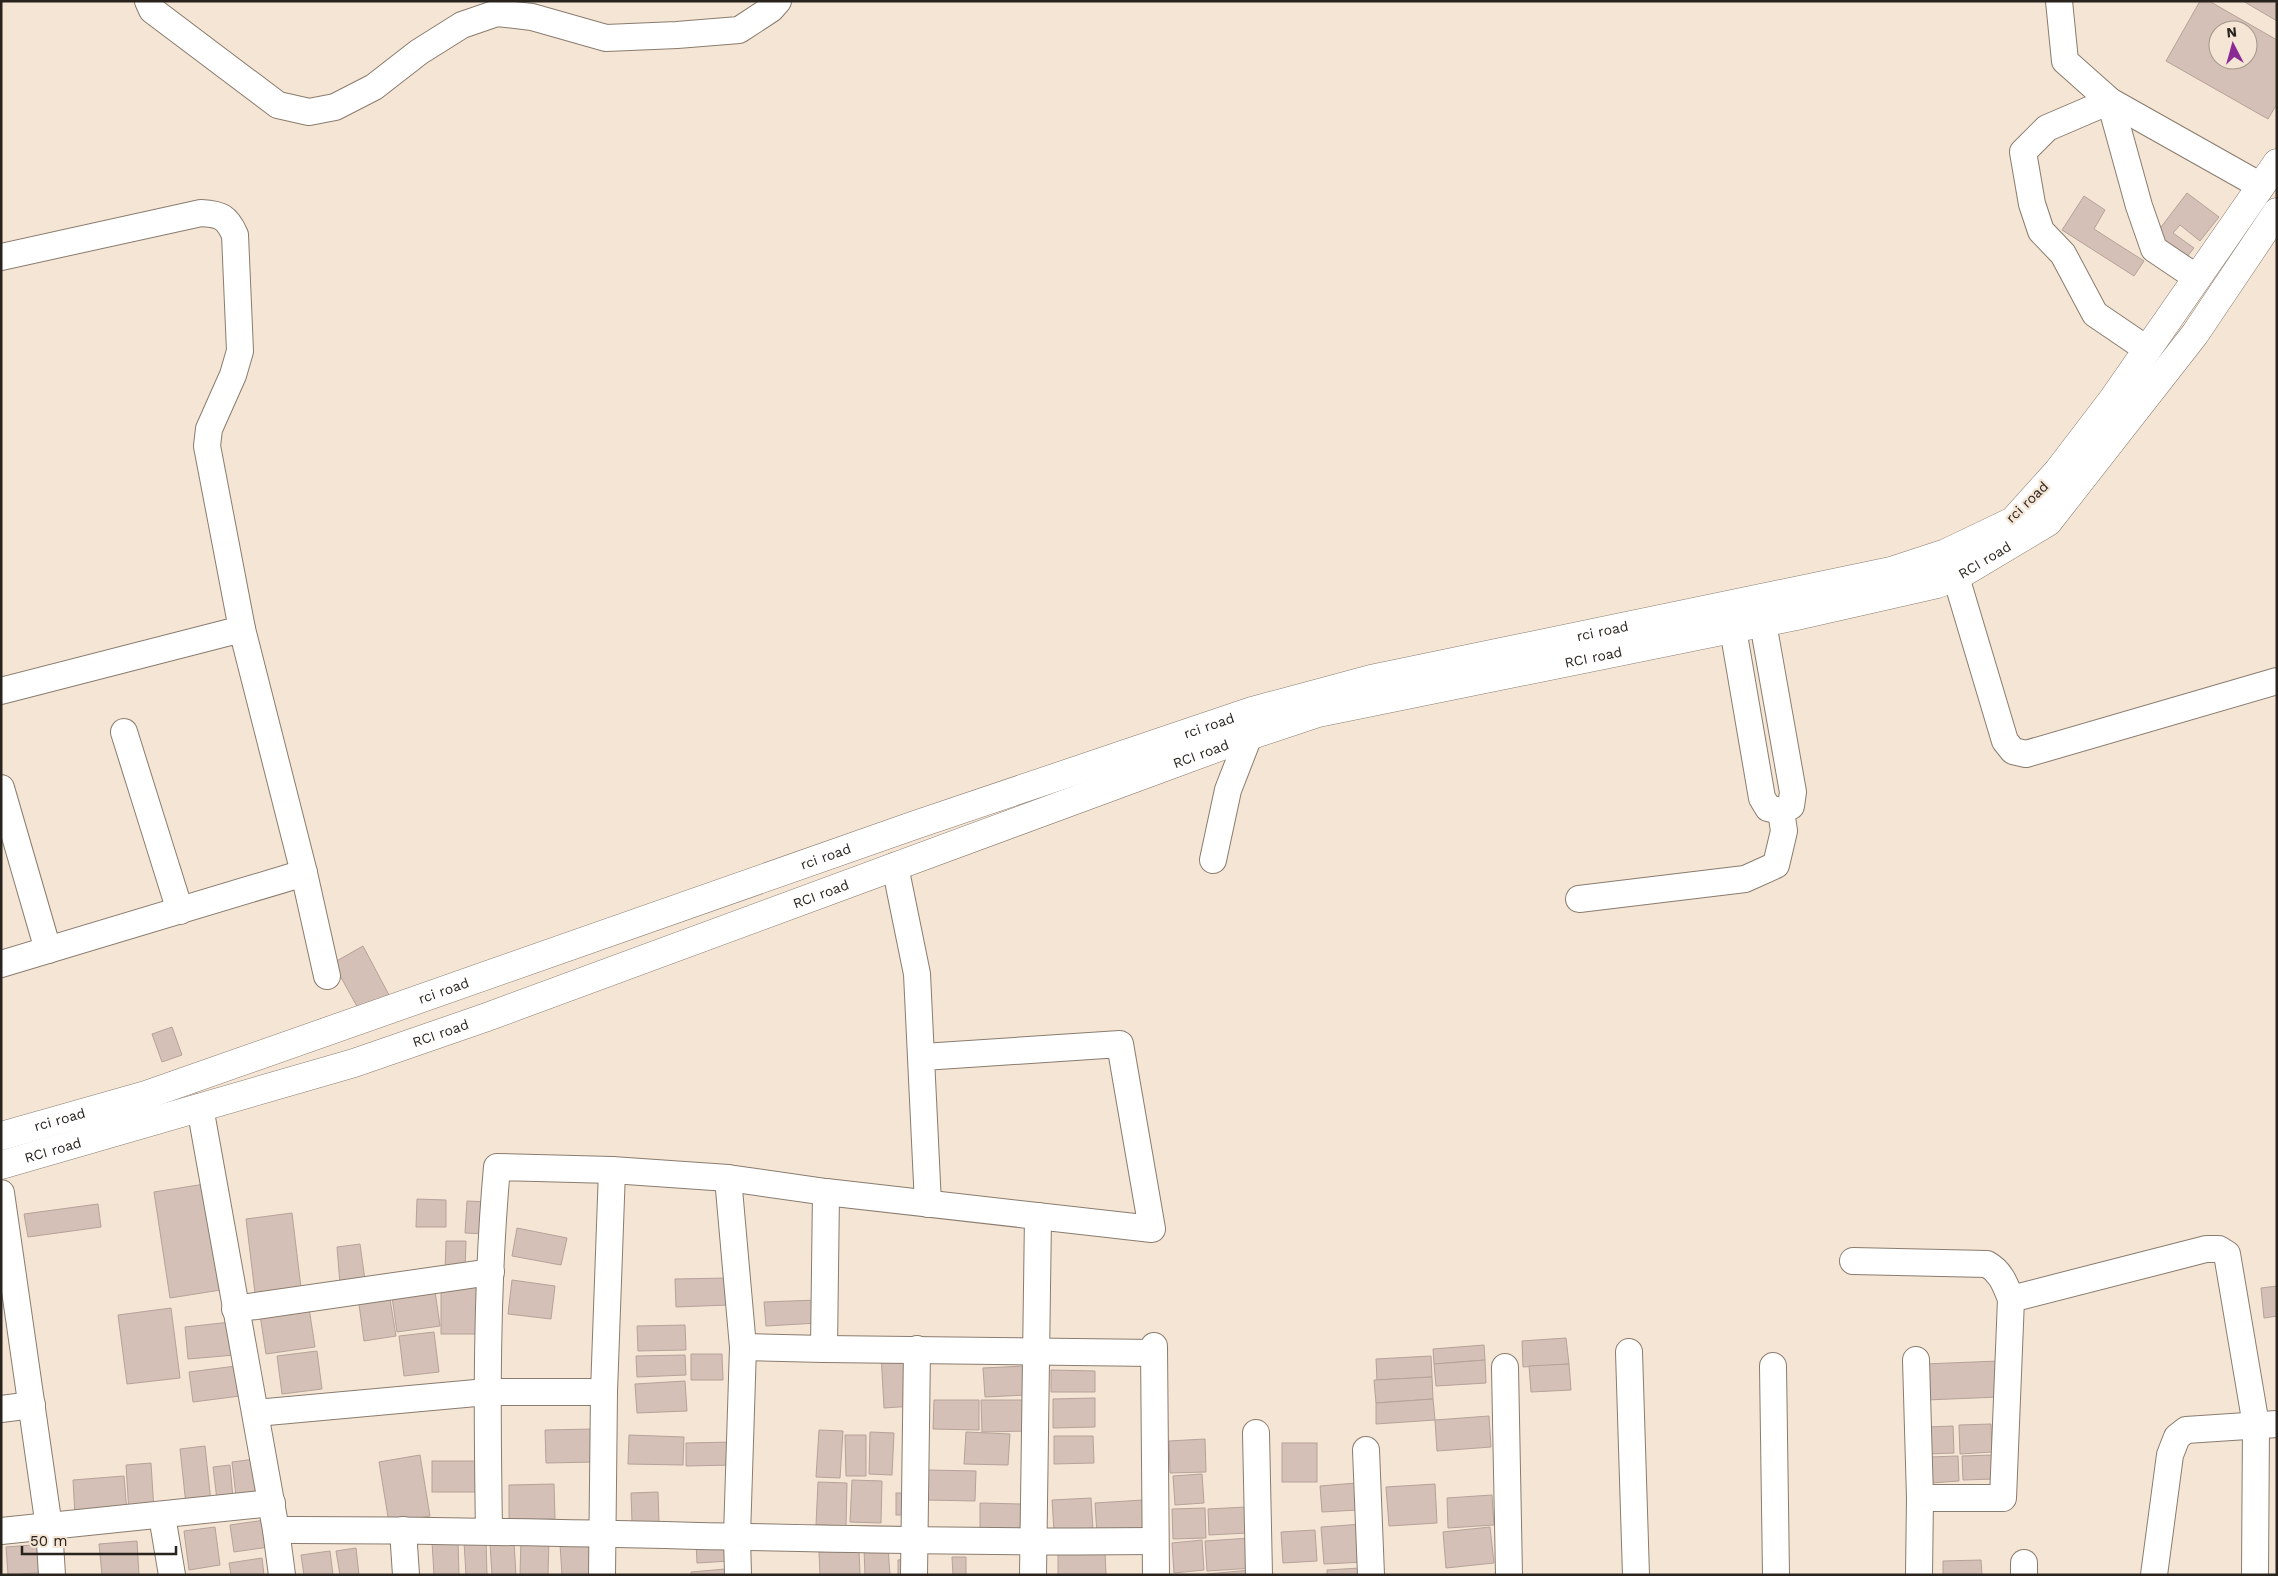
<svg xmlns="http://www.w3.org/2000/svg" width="2278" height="1576" font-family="'Work Sans',sans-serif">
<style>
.building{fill:#d4c0b6;stroke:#b6a299;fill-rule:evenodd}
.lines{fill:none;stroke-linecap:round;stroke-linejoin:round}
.minor-casing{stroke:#8a7c6e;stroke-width:28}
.major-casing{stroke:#8a7c6e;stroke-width:29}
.minor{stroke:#fff;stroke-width:26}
.major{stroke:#fff;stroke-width:28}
.labels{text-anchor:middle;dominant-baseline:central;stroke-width:4.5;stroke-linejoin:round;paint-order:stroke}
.street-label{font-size:14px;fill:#29231d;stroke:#f4e5d5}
</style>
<rect width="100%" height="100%" fill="#f4e5d5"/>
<g class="building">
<path d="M2200,1H2209L2277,40V104L2268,119L2166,61ZM2218,30H2248V60H2218Z"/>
<polygon points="2243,1 2277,1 2277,21"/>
<polygon points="2187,193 2219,217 2200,241 2180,225 2173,233 2194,248 2186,258 2155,235"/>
<polygon points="2084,196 2105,210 2094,229 2144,261 2134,276 2062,230"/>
<polygon points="363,946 389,995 359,1010 333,963"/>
<polygon points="172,1027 182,1055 162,1062 152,1034"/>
<polygon points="205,1184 221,1290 170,1298 154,1192"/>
<polygon points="417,1199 446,1200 446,1227 416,1227"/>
<polygon points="467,1201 490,1202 488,1234 465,1233"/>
<polygon points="98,1204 101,1227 28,1237 24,1214"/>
<polygon points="292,1213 301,1288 255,1293 246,1219"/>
<polygon points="517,1228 567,1238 561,1265 512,1256"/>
<polygon points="446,1241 466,1241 465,1272 445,1272"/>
<polygon points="360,1244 365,1280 340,1284 337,1247"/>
<polygon points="728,1278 728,1305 676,1307 675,1279"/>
<polygon points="512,1280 555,1286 551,1319 508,1314"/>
<rect x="441" y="1282" width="47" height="52"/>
<polygon points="434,1284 440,1326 397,1332 391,1290"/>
<polygon points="2277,1286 2277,1316 2264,1318 2261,1288"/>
<polygon points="389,1293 396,1336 364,1341 358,1297"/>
<polygon points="817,1300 818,1323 766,1326 764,1302"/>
<polygon points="171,1308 180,1378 127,1384 118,1315"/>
<polygon points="309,1308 315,1347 266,1354 260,1315"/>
<polygon points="231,1322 235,1355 188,1359 185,1327"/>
<polygon points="685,1325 686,1350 638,1351 637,1326"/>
<polygon points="434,1332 439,1372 404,1376 399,1336"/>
<polygon points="1566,1338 1569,1364 1523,1367 1522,1341"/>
<polygon points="1484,1345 1485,1360 1434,1364 1433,1349"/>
<polygon points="317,1351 322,1389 282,1394 277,1356"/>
<polygon points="911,1353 913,1406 884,1408 881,1354"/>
<polygon points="691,1354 722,1354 723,1380 691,1380"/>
<polygon points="685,1355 686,1375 637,1377 636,1356"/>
<polygon points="1431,1356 1432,1377 1377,1380 1376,1359"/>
<polygon points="1485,1360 1486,1383 1436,1386 1434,1364"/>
<polygon points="1998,1361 1999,1397 1926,1400 1925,1364"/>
<polygon points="1569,1364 1571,1390 1531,1392 1529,1366"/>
<polygon points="236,1366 240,1396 193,1402 189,1372"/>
<polygon points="1025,1366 1026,1395 985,1397 983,1368"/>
<polygon points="1051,1370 1095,1371 1095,1392 1051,1392"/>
<polygon points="1432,1377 1433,1399 1376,1403 1374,1380"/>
<polygon points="685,1381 687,1411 637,1413 635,1384"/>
<polygon points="1095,1398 1095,1427 1053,1428 1053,1399"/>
<polygon points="1433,1399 1435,1420 1376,1424 1376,1403"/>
<polygon points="934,1400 979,1400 979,1430 933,1429"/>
<polygon points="981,1400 1029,1400 1029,1431 982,1432"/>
<polygon points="1489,1416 1491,1447 1437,1451 1435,1420"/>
<polygon points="1991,1424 1992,1452 1960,1454 1959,1425"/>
<polygon points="1953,1426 1954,1453 1928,1454 1927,1427"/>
<polygon points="594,1429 595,1462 546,1463 545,1430"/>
<polygon points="819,1430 843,1431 840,1478 816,1477"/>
<polygon points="870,1432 894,1433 892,1475 869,1474"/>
<polygon points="966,1432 1010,1434 1008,1465 964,1464"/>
<polygon points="629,1435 684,1437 683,1465 628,1464"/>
<polygon points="845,1435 866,1435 866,1476 846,1476"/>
<polygon points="1054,1436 1093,1436 1094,1463 1054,1464"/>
<polygon points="1205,1439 1206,1472 1170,1473 1169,1441"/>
<polygon points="734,1442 734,1465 686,1466 686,1443"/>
<rect x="1282" y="1443" width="35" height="39"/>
<polygon points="205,1446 211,1502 186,1505 180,1449"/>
<polygon points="420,1455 430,1516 389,1523 379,1462"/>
<polygon points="1994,1455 1995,1479 1963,1480 1962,1456"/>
<polygon points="1958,1456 1959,1481 1931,1483 1930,1457"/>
<polygon points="255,1459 259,1493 236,1496 232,1462"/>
<rect x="432" y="1461" width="52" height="31"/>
<polygon points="151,1463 154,1511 129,1513 126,1465"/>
<polygon points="230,1465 233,1498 217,1500 213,1467"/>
<polygon points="928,1470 976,1471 975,1501 927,1500"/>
<polygon points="1202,1474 1204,1503 1175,1505 1173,1476"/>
<polygon points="124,1476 127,1512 75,1516 73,1480"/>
<polygon points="852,1480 882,1481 881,1523 850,1522"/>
<polygon points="818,1482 847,1483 846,1526 816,1525"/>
<polygon points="1356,1483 1358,1510 1322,1512 1320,1486"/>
<polygon points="554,1484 555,1519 509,1520 509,1485"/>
<polygon points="1435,1484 1437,1523 1389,1526 1386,1487"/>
<polygon points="658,1492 659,1522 632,1522 631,1493"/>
<rect x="896" y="1493" width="15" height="22"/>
<polygon points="1492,1495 1494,1525 1448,1528 1447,1498"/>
<polygon points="1091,1498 1093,1530 1054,1532 1052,1500"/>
<polygon points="1143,1500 1145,1532 1097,1535 1095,1503"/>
<polygon points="980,1503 1021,1504 1021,1538 980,1537"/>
<polygon points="1246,1507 1247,1533 1209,1535 1208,1509"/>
<polygon points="1205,1508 1206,1538 1173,1539 1172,1509"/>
<polygon points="265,1520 269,1547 234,1552 230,1525"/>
<polygon points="1363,1524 1365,1562 1324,1564 1321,1527"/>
<polygon points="215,1527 220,1565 189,1570 184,1531"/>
<polygon points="1490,1527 1494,1563 1446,1568 1443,1532"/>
<polygon points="1315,1530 1317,1561 1283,1563 1281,1532"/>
<polygon points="521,1538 549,1539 548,1575 520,1575"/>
<polygon points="1251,1538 1254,1568 1207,1571 1205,1541"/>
<polygon points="1202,1540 1204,1570 1174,1573 1172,1543"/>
<polygon points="137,1541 139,1575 102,1575 99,1544"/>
<polygon points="458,1541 459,1575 434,1575 432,1542"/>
<polygon points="486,1541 487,1575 466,1575 464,1542"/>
<polygon points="592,1541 595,1575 562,1575 560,1544"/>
<polygon points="729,1541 730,1561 697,1563 696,1543"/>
<polygon points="514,1542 516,1575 492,1575 490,1544"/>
<polygon points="46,1544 48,1572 8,1575 6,1547"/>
<polygon points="356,1548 359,1575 340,1575 336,1551"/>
<polygon points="888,1548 890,1575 865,1575 864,1549"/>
<polygon points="859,1550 860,1575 820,1575 819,1552"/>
<polygon points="330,1551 333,1575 304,1575 301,1555"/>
<polygon points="1105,1552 1106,1575 1058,1575 1058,1554"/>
<polygon points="952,1557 966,1557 966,1575 953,1575"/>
<polygon points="262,1558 264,1575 231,1575 229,1563"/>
<polygon points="908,1559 908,1575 898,1575 898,1560"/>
<polygon points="1981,1560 1982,1575 1943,1575 1943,1561"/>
<polygon points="1360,1568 1360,1575 1327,1575 1327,1570"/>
<polygon points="725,1569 726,1575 691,1575 691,1572"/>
<polygon points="1251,1570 1252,1575 1207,1575 1207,1574"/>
</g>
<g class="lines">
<defs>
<g id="minor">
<polyline points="148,1 152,10 278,105 309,112 335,107 374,87 419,52 462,25 497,13 532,17 606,38 677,35 739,30 771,9 778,1"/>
<polyline points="2059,1 2065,61 2110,101 2261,186"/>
<path d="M1,257L201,213C221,214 227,217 235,235L240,351L233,375L209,429L207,446L242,629"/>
<polyline points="2148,350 2095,314 2063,254 2041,231 2032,204 2023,152 2047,128 2110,101 2139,206 2154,249 2197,278"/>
<polyline points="1956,577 2005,741 2013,751 2026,754 2277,681"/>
<polyline points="1733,629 1762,798 1768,808 1781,811 1791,806 1793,792 1763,623"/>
<polyline points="1,691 242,629 304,873 327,976"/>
<polyline points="124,732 180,911"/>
<polyline points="1,788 48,950"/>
<polyline points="1213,860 1228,790 1249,736"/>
<polyline points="895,866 917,974 928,1204"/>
<polyline points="1579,899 1745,879 1776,865 1784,831 1781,811"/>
<polyline points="1,964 304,873"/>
<path d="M200,1107L276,1530C569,1529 862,1544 1155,1541"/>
<polyline points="728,1178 743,1347 737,1536 738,1575"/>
<polyline points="1,1193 49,1527 52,1575"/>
<path d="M1853,1261L1987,1264C2001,1272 2005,1284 2011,1299L2003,1498H1920"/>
<polyline points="2011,1299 2206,1249 2219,1249 2227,1254 2256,1425 2255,1575"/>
<polyline points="235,1309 491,1272"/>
<polyline points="1154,1346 1156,1575"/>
<polyline points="743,1347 824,1349 826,1192"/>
<polyline points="824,1349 1154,1353"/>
<polyline points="1629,1352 1636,1575"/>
<polyline points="1916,1360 1920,1498 1919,1575"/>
<polyline points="1773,1366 1776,1575"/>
<polyline points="1505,1367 1509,1575"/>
<polyline points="1,1409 32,1405"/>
<polyline points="256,1413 487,1392 604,1392 612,1170"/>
<polyline points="1256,1433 1259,1575"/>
<polyline points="1366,1450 1371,1575"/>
<polyline points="162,1516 172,1575"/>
<polyline points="276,1530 282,1575"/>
<polyline points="403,1530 406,1575"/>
<polyline points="1,1531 272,1503"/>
<path d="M489,1531C487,1410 486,1288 497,1167L612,1170L728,1178L826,1192L1152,1229L1120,1044L923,1057"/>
<polyline points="2024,1563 2024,1575"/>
<polyline points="602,1575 604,1392"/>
<polyline points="914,1575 917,1349"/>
<polyline points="1033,1575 1038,1216"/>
<polyline points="2154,1575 2170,1455 2177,1437 2186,1430 2277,1424"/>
</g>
<g id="major">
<path id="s1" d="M1,1136L146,1095L915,825L1252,711L1371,679L1891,571L1946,553L2013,521L2058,471L2113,399L2277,163"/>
<path id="s2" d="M1,1165L354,1063L487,1017L1249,736L1318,713L1796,616L1937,584L1956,577L2048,522L2195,334L2277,212"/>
</g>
</defs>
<use href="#minor" class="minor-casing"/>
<use href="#major" class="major-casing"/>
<use href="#minor" class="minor"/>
<use href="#major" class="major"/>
</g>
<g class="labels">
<g class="street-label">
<text transform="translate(2027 502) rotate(-44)">rci road</text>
<text stroke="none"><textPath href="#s2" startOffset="2079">RCI road</textPath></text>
<text stroke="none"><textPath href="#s1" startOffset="1681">rci road</textPath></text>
<text stroke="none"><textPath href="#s2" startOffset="1674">RCI road</textPath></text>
<text stroke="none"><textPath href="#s1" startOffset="1276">rci road</textPath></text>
<text stroke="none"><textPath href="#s2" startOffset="1269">RCI road</textPath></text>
<text stroke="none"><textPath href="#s1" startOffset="871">rci road</textPath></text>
<text stroke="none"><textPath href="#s2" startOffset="864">RCI road</textPath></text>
<text stroke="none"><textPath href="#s1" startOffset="466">rci road</textPath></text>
<text stroke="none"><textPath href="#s2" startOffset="459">RCI road</textPath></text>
<text stroke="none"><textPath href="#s1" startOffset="61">rci road</textPath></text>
<text stroke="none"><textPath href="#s2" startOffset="54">RCI road</textPath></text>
</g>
</g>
<rect width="2278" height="1576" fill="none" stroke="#29231d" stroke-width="5"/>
<g transform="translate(2233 45) rotate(354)"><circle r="24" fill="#f4e5d5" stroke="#a3978b"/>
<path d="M0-4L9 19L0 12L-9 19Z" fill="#8a2b95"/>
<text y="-8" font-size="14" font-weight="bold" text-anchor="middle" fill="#29231d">N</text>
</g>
<path d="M22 1546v8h154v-8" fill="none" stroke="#29231d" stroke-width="2.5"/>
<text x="30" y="1546" font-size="15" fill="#29231d" stroke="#f4e5d5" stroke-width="4" paint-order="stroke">50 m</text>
</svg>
